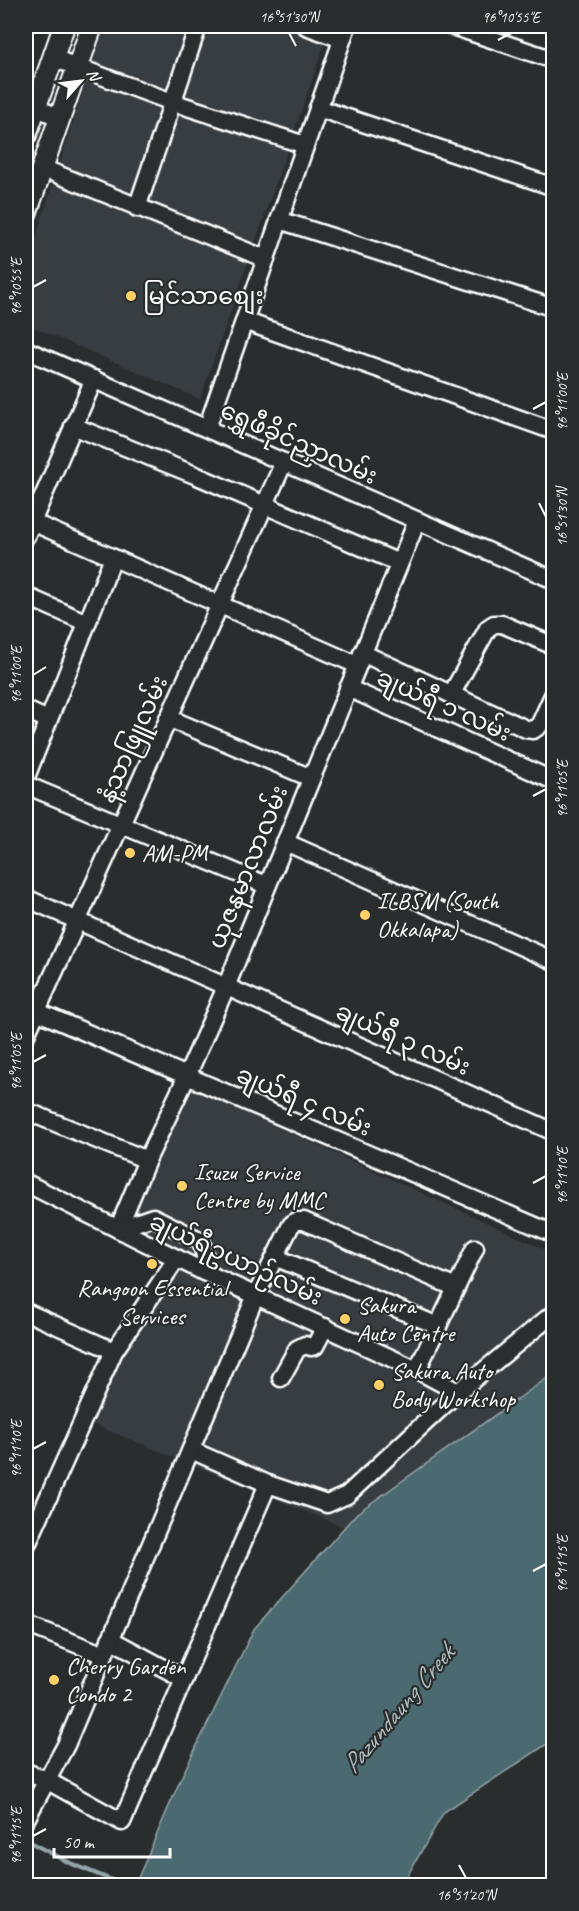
<svg xmlns="http://www.w3.org/2000/svg" width="579" height="1911" font-family="Caveat,'Noto Sans Myanmar',sans-serif">
<style>
.built{fill:#393d43}
.water{fill:#4c696f;stroke:#94a5a9;stroke-width:1.5}
.lines{fill:none;stroke-linecap:round;stroke-linejoin:round}
.stream{stroke:#94a5a9;stroke-width:4.5}
.minor-casing{stroke:#fff;stroke-width:21}
.major-casing{stroke:#fff;stroke-width:24}
.minor{stroke:#2a2d2e;stroke-width:16}
.major{stroke:#2a2d2e;stroke-width:20}
.ticks{fill:none;stroke:#fff;stroke-width:2}
.poi-dot{fill:#ffd166;stroke:#2a2d2e;stroke-width:2}
.labels{text-anchor:middle;dominant-baseline:central;stroke-width:4.5;stroke-linejoin:round;paint-order:stroke}
.poi-label{font-size:24px;fill:#fff;stroke:#2a2d2e;text-anchor:start}
.street-label{font-size:24px;fill:#fff;stroke:#2a2d2e}
.water-label{font-size:26px;font-style:italic;fill:#aebcbe;stroke:#2a2d2e}
.neatline{fill:none;stroke:#fff;stroke-width:2}
.ticks-label{font-size:15px;text-anchor:middle;fill:#fff}
</style>
<rect width="100%" height="100%" fill="#2a2d2e"/>
<filter id="ink" filterUnits="userSpaceOnUse"><feTurbulence type="fractalNoise" baseFrequency=".0167" numOctaves="2"/><feDisplacementMap in="SourceGraphic" scale="12" xChannelSelector="R" yChannelSelector="G"/><feConvolveMatrix kernelMatrix="1 2 1 2 8 2 1 2 1" color-interpolation-filters="sRGB"/></filter>
<g filter="url(#ink)">
<g class="built">
<polygon points="104,26 331,26 200,399 26,324 26,268"/>
<polygon points="188,1086 553,1253 553,1374 357,1513 344,1527 83,1420 172,1248 127,1224"/>
</g>
<polygon class="water" points="553,1374 553,1740 444,1812 402,1885 135,1885 182,1776 254,1629 357,1513"/>
<g class="lines">
<polyline class="stream" points="28,1841 70,1863 126,1886"/>
<defs>
<g id="minor">
<polyline points="306,26 342,39"/>
<polyline points="452,26 554,60"/>
<polyline points="53,58 172,102 305,145"/>
<polyline points="26,103 60,118"/>
<polyline points="318,108 554,187"/>
<polyline points="42,168 266,259"/>
<polyline points="137,208 198,26"/>
<polyline points="279,220 554,308"/>
<polyline points="244,321 554,431"/>
<polyline points="26,350 554,580"/>
<polyline points="73,426 195,475 399,563"/>
<polyline points="207,428 347,26"/>
<polyline points="32,522 357,665"/>
<polyline points="26,536 94,379"/>
<polyline points="26,596 87,623"/>
<polyline points="362,653 526,729 533,730 539,726 554,693"/>
<polyline points="348,688 554,781"/>
<polyline points="451,695 488,628 494,624 502,624 554,646"/>
<polyline points="26,710 48,720"/>
<polyline points="168,718 311,778"/>
<polyline points="26,777 113,558"/>
<polyline points="26,785 266,885"/>
<polyline points="285,842 554,961"/>
<polyline points="26,898 554,1132"/>
<polyline points="36,1011 554,1234"/>
<polyline points="26,1035 284,462"/>
<polyline points="26,1111 147,1160"/>
<polyline points="26,1183 204,1272 417,1370 458,1392"/>
<polyline points="118,1229 147,1160 187,1076 226,987 417,521"/>
<polyline points="118,1229 153,1217 201,1241 205,1256 204,1272"/>
<polyline points="275,1257 438,1326"/>
<polyline points="26,1312 114,1351"/>
<polyline points="417,1370 475,1248"/>
<polyline points="281,1378 297,1349 305,1345 311,1347 315,1346 325,1327"/>
<polyline points="191,1450 268,1484 327,1504 347,1495 458,1392 554,1313"/>
<polyline points="26,1547 114,1351 177,1258"/>
<polyline points="26,1624 104,1655"/>
<polyline points="110,1639 184,1679"/>
<polyline points="26,1772 46,1780 122,1822 268,1484"/>
<polyline points="26,1819 66,1745 256,1295 291,1225 296,1221 304,1221 456,1288"/>
</g>
<g id="major">
<polyline points="26,135 64,26"/>
<polyline points="26,214 92,26"/>
</g>
</defs>
<use href="#minor" class="minor-casing"/>
<use href="#major" class="major-casing"/>
<use href="#minor" class="minor"/>
<use href="#major" class="major"/>
</g>
</g>
<path class="ticks" d="M289,33L296,46M498,40L511,33M33,287L46,280M533,409L546,402M539,503L546,517M33,675L46,667M533,796L546,789M33,1062L46,1055M533,1183L546,1176M33,1449L46,1442M533,1571L546,1564M33,1836L46,1829M459,1865L466,1878"/>
<g class="poi-dot">
<circle cx="131" cy="296" r="6"/>
<circle cx="130" cy="853" r="6"/>
<circle cx="365" cy="915" r="6"/>
<circle cx="182" cy="1186" r="6"/>
<circle cx="152" cy="1264" r="6"/>
<circle cx="345" cy="1319" r="6"/>
<circle cx="379" cy="1385" r="6"/>
<circle cx="54" cy="1680" r="6"/>
</g>
<g class="labels">
<g class="poi-label">
<text x="143" y="296">မြင်သာစျေး</text>
<text x="142" y="853">AM-PM</text>
<text x="377" y="901">ILBSM (South<tspan x="377" dy="28">Okkalapa)</tspan></text>
<text x="194" y="1172">Isuzu Service<tspan x="194" dy="28">Centre by MMC</tspan></text>
<text x="152" y="1288" text-anchor="middle">Rangoon Essential<tspan x="152" dy="28">Services</tspan></text>
<text x="357" y="1305">Sakura<tspan x="357" dy="28">Auto Centre</tspan></text>
<text x="391" y="1371">Sakura Auto<tspan x="391" dy="28">Body Workshop</tspan></text>
<text x="66" y="1666">Cherry Garden<tspan x="66" dy="28">Condo 2</tspan></text>
</g>
<g class="street-label">
<text transform="translate(299 443) rotate(24)">ရွှေဖီခိုင်ညှာလမ်း</text>
<text transform="translate(444 705) rotate(24)">ချယ်ရီ ၁ လမ်း</text>
<text transform="translate(133 739) rotate(-66)">နံ့သာဖြူလမ်း</text>
<text transform="translate(248 867) rotate(-68)">ယုဇနမာလာလမ်း</text>
<text transform="translate(403 1039) rotate(24)">ချယ်ရီ ၃ လမ်း</text>
<text transform="translate(304 1101) rotate(23)">ချယ်ရီ ၄ လမ်း</text>
<text transform="translate(236 1259) rotate(25)">ချယ်ရီဥယာဉ်လမ်း</text>
</g>
<g class="water-label">
<text transform="translate(398 1709) rotate(-50)">Pazundaung Creek</text>
</g>
</g>
<rect width="579" height="1911" fill="none" stroke="#2a2d2e" stroke-width="66"/>
<g transform="translate(81 81) rotate(62)" stroke="#2a2d2e" stroke-width="4.5" paint-order="stroke">
<path d="M0-4.5L10 22L0 15L-10 22Z" fill="#ffffff"/>
<text y="-9" font-size="16" font-weight="bold" text-anchor="middle" fill="#ffffff">N</text>
</g>
<path d="M54 1848v9h116v-9" fill="none" stroke="#ffffff" stroke-width="3"/>
<text x="63" y="1848" font-size="18" fill="#ffffff" stroke="#2a2d2e" stroke-width="4.5" paint-order="stroke">50 m</text>
<rect x="33" y="33" width="513" height="1845" class="neatline"/>
<g class="ticks-label">
<text x="289" y="22">16°51'30"N</text>
<text x="511" y="22">96°10'55"E</text>
<text transform="translate(16 287) rotate(-90)" y="5">96°10'55"E</text>
<text transform="translate(562 402) rotate(-90)" y="5">96°11'00"E</text>
<text transform="translate(562 517) rotate(-90)" y="5">16°51'30"N</text>
<text transform="translate(16 675) rotate(-90)" y="5">96°11'00"E</text>
<text transform="translate(562 789) rotate(-90)" y="5">96°11'05"E</text>
<text transform="translate(16 1062) rotate(-90)" y="5">96°11'05"E</text>
<text transform="translate(562 1176) rotate(-90)" y="5">96°11'10"E</text>
<text transform="translate(16 1449) rotate(-90)" y="5">96°11'10"E</text>
<text transform="translate(562 1564) rotate(-90)" y="5">96°11'15"E</text>
<text transform="translate(16 1836) rotate(-90)" y="5">96°11'15"E</text>
<text x="466" y="1900">16°51'20"N</text>
</g>
</svg>
